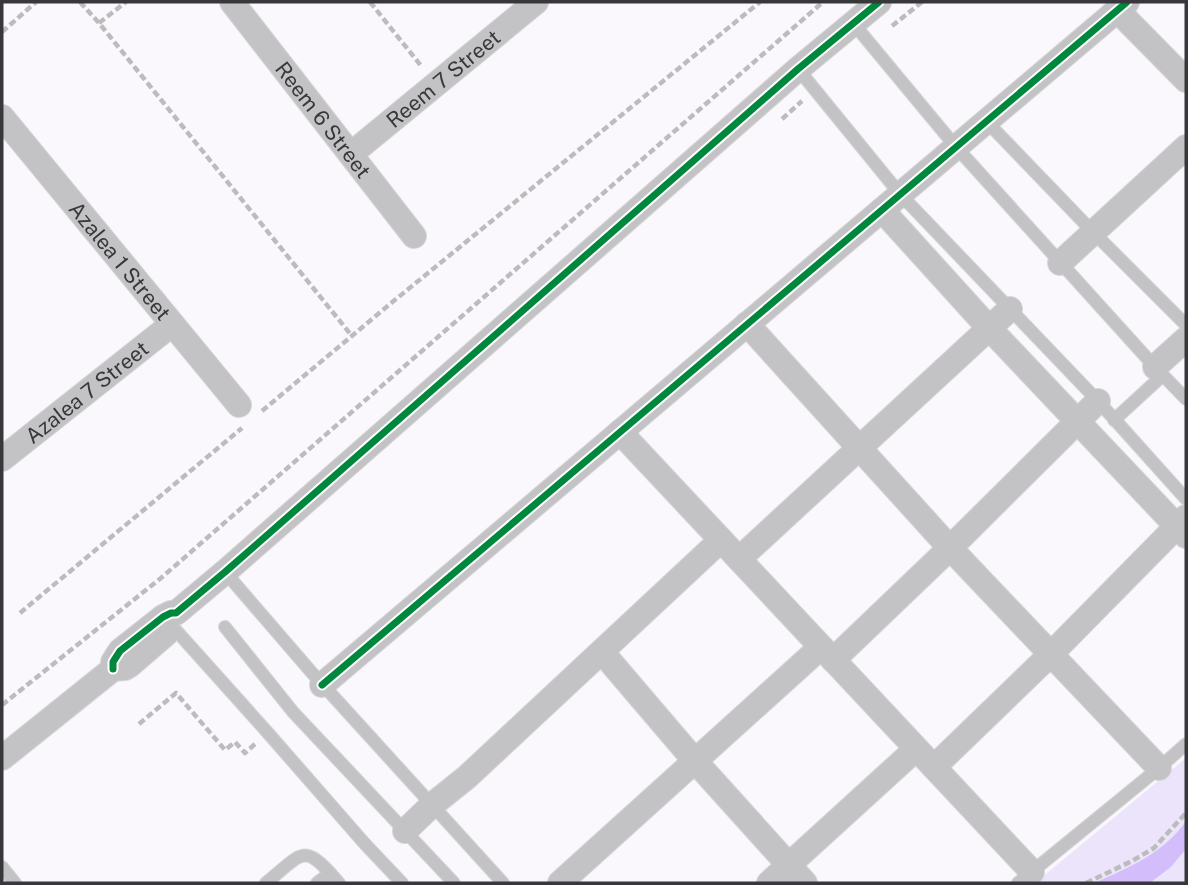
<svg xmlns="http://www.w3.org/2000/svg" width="1188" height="885" font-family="'Public Sans',sans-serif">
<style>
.green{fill:#ece4fa}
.water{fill:#d4bdfb}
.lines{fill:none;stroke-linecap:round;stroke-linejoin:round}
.lane-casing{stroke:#d7d6d8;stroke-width:14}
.street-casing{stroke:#d7d6d8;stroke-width:26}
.path{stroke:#bcbcbd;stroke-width:4.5;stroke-dasharray:7 3.5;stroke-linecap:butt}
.lane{stroke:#c3c2c4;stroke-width:12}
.street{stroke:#c3c2c4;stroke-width:24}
.cycleway-casing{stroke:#fff;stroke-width:11}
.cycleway{stroke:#00873e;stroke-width:7}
.labels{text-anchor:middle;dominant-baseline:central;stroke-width:5;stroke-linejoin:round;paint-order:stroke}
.street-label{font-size:21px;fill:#38373b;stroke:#fff}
</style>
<rect width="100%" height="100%" fill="#faf8fc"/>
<g class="green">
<path d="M1186,758V821C1168,848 1126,873 1096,882C1084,885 1050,883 1035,883Z"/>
<polygon points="1186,849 1186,883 1150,883 1171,867"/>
</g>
<path class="water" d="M1186,821V849L1171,867L1150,883H1094C1128,868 1164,853 1186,821Z"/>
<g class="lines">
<defs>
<g id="lane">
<polyline points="853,23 956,147 1155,367 1186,399"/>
<polyline points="798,69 900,194 1098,401 1186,499"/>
<polyline points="986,121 1093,232 1186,325"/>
<polyline points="1114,420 1163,375"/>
<polyline points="225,572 313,674 503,883"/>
<polyline points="173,627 268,733 365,844 402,883"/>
<polyline points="225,627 293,712 454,883"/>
<polyline points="2,867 15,883"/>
<path d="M266,883C304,852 303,841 339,883"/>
<polyline points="317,883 330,873"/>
<polyline points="1018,883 1159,768 1186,744"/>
</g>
<g id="street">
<path id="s1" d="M232,2L414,236"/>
<polyline points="1117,10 1186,80"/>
<path id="s2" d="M2,117L239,405"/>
<path id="s3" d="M351,154L536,2"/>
<polyline points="882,210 989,328 1186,536"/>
<polyline points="1060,263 1186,147"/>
<polyline points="747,324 950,548 1159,768"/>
<polyline points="1155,367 1186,339"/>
<polyline points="620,432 1032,872"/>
<path id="s4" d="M2,459L171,325"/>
<polyline points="739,559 1010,309"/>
<polyline points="602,652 695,761 805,883"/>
<polyline points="833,660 950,548 1098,401"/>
<polyline points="113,669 113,662 120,651 163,617 171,613 176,613 225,572 798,69 879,2"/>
<polyline points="322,685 1127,2"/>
<polyline points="2,758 113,669 125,668 130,665 166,634"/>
<polyline points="934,767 1052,653 1186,517"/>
<polyline points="405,831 432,805 467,777 721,540"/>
<polyline points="560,883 821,647"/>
<polyline points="769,883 916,749"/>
</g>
</defs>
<use href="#lane" class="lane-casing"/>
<use href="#street" class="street-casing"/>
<g class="path">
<polyline points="80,2 99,23 352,336"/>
<polyline points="370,2 422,67"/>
<polyline points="99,23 126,2"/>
<polyline points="892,26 922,2"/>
<polyline points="2,32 36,2"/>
<polyline points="782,119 802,101"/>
<polyline points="262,411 390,304 760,2"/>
<polyline points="20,613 242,428"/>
<polyline points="2,705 161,578 823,2"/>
<polyline points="139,724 176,693 225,750 235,742 245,753 255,744"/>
<polyline points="1086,883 1132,861 1154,848 1186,813"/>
</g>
<use href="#lane" class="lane"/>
<use href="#street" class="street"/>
<defs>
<g id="cycleway">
<polyline points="113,669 113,662 120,651 163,617 171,613 176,613 225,572 798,69 879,2"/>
<polyline points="322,685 1127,2"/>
</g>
</defs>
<use href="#cycleway" class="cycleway-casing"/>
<use href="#cycleway" class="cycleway"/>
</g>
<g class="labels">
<g class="street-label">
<text stroke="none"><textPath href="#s3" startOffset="119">Reem 7 Street</textPath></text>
<text stroke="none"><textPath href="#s1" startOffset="149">Reem 6 Street</textPath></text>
<text stroke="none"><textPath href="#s2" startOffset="186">Azalea 1 Street</textPath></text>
<text stroke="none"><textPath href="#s4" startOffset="108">Azalea 7 Street</textPath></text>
</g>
</g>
<rect width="1188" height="885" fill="none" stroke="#38373b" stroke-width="7"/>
</svg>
